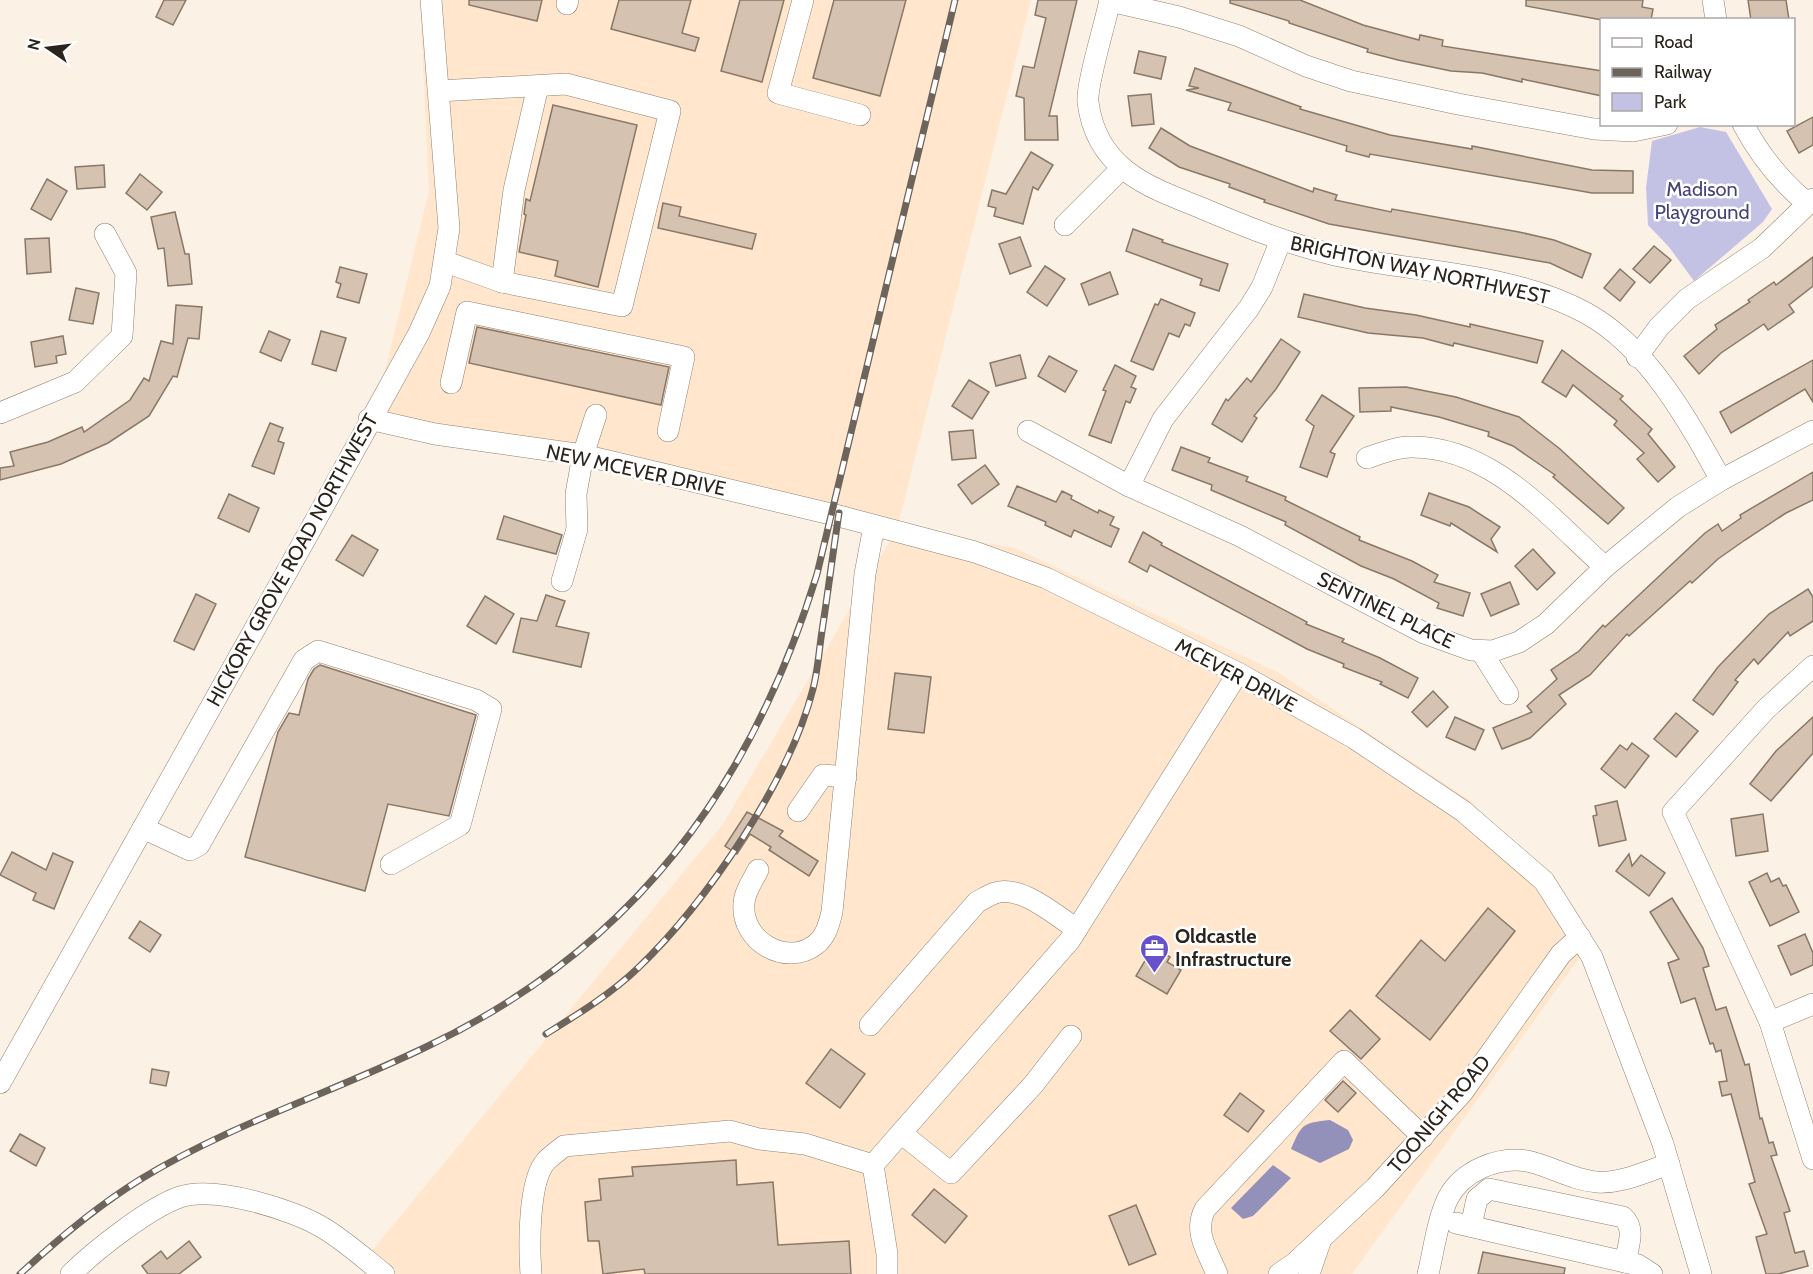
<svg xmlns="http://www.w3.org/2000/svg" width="1813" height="1274" font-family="Cabin,sans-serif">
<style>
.built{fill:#ffe6cd}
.green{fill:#c3c2e5}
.water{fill:#9391ba}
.building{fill:#d5c2b0;stroke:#897867;stroke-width:1.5}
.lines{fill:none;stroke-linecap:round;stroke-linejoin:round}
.minor-casing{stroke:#91806f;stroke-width:22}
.minor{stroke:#fff;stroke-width:21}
.rail-casing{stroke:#6d645c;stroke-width:7}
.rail{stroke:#fff;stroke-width:4.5;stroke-dasharray:14;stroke-linecap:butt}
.labels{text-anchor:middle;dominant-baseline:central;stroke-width:5;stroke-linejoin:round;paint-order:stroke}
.park-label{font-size:20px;fill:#484279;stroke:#fff}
.street-label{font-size:20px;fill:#2b241d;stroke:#fff}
.poi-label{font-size:20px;font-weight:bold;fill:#2b241d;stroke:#fff;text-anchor:start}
</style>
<rect width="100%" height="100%" fill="#fcf1e5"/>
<polygon class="built" points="420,0 1031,0 897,529 1015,548 1279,673 1472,802 1590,943 1352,1274 385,1274 361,1264 723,824 897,529 375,412 429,191"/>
<polygon class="green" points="1700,127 1726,132 1772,209 1763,222 1694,281 1669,247 1648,225 1646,188 1652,141"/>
<g class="water">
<path d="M1330,1120L1348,1130L1353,1140L1349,1149L1320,1163L1291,1149C1302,1124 1302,1123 1330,1120Z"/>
<polygon points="1273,1165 1291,1178 1253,1216 1243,1219 1231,1208"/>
</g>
<g class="building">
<polygon points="164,0 186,0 173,25 156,17"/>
<polygon points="469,0 542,0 537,21 469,5"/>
<polygon points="619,0 691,0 682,33 699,38 695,51 611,29"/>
<polygon points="740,0 784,0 762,82 721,71"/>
<polygon points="834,0 906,0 880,96 813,78"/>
<polygon points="1038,0 1077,0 1049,116 1057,116 1058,140 1025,140 1024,98 1016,96 1023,66 1034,68 1046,18 1035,15"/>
<polygon points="1230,0 1300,0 1363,25 1419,40 1420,35 1443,40 1442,46 1602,71 1602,96 1522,79 1522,82 1482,73 1451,71 1398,60 1367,52 1368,49 1289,23 1289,21 1230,3"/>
<polygon points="1526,0 1643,0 1642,7 1653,9 1651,20 1602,20 1526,6"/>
<polygon points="1748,0 1786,0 1789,20 1751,20"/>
<polygon points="1139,51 1166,57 1161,79 1134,73"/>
<polygon points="1195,68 1301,107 1300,109 1390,135 1472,149 1472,146 1592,170 1633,171 1633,193 1592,193 1370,154 1369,157 1346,151 1347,146 1228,110 1231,103 1186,90 1199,88 1189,86"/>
<polygon points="1151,94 1154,124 1132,126 1128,96"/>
<polygon points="553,105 637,125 598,287 555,276 558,261 519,252 526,215 524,214 526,199 530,201"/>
<polygon points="1813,117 1813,145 1799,153 1787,131"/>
<polygon points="1161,128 1190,146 1313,192 1314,188 1337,195 1335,200 1391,212 1392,209 1519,232 1554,240 1591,254 1582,278 1550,263 1329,224 1264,202 1265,200 1229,187 1230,184 1179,167 1149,148"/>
<polygon points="1031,152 1053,165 1038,190 1033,187 1023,224 994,216 996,208 988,206 992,190 1006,194"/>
<polygon points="104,165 105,187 77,189 75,167"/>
<polygon points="140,174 162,192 147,210 126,193"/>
<polygon points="47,179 67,191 51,220 31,209"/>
<polygon points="663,203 681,207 679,216 756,234 752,249 658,228"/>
<polygon points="175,212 185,254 189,254 192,284 168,286 164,248 158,249 151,217"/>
<polygon points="1133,229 1163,240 1162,242 1228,264 1219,291 1200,285 1202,279 1126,251"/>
<polygon points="1020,237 1031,266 1010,274 999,244"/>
<polygon points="49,238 51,272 27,274 25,239"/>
<polygon points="1654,246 1671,260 1650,283 1633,269"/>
<polygon points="1813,257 1813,286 1789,305 1794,312 1768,330 1764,324 1721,353 1699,374 1684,356 1717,329 1715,325 1750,302 1748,300 1774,282 1776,285"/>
<polygon points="1045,266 1065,279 1047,306 1027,292"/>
<polygon points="340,267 367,274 359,303 337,297 341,284 336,282"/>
<polygon points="1620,269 1635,282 1620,301 1604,288"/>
<polygon points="1110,272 1118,294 1089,305 1081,284"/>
<polygon points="76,288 99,293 93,324 69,320"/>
<polygon points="1304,294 1365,308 1416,315 1470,327 1470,324 1543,341 1537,363 1454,343 1453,346 1423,338 1368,333 1298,317"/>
<polygon points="1161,299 1195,313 1190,326 1185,324 1179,337 1169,333 1153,370 1131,361 1155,304 1158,305"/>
<polygon points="176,305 202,307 199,339 188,338 177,377 173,376 149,416 108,443 61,464 0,480 0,468 14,466 10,452 48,442 82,427 84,432 130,400 144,378 149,381 161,341 173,344"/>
<polygon points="477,327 669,367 661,405 469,363"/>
<polygon points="269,331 290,340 281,361 260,352"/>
<polygon points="321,331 346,338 336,371 312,364"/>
<polygon points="63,336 66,354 56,356 57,363 35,367 31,342"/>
<polygon points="1281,339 1300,352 1276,389 1254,416 1257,418 1242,442 1212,424 1226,399 1228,401 1247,378 1251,382"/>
<polygon points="1562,350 1623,396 1620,399 1652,429 1648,434 1675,467 1658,482 1637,459 1644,453 1614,425 1617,421 1573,385 1566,397 1542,382"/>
<polygon points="1020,355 1026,378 996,386 990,363"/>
<polygon points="1049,356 1077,371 1065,392 1038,376"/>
<polygon points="1813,360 1813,402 1805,389 1731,433 1720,412"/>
<polygon points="1115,365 1136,376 1131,387 1136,389 1130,403 1126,401 1111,443 1089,435 1106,391 1103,390"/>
<polygon points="969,380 989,392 972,419 952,406"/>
<polygon points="1406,387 1456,397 1519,417 1560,449 1624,508 1608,524 1553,477 1555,475 1513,446 1488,436 1489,432 1439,417 1391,407 1391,411 1360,412 1359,388"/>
<polygon points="1322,395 1354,416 1330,452 1335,454 1327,477 1300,467 1314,426 1306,420"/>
<polygon points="270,423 283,428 278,441 284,443 274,474 252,466"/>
<polygon points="973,430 976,458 952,460 949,432"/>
<polygon points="1181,447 1210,458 1208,462 1248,477 1246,481 1286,497 1285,500 1360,537 1359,540 1412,561 1438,575 1434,582 1470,593 1463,616 1437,608 1439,603 1394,579 1361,566 1285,525 1286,522 1211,490 1212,485 1172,470"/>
<polygon points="985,465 999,484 972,504 958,485"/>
<polygon points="1813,472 1813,500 1786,513 1745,540 1718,559 1692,583 1690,581 1629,636 1627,634 1590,675 1559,695 1566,704 1530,738 1502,749 1493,728 1532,712 1527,706 1557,679 1551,670 1579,651 1603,625 1605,627 1705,533 1718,524 1722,531 1741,518 1740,515"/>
<polygon points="1017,486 1056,502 1062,491 1072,496 1071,499 1098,513 1099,510 1114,517 1110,525 1119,529 1111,547 1074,530 1071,537 1045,525 1046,522 1008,506"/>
<polygon points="1429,493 1469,507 1500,527 1491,539 1497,552 1451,523 1450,526 1421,515"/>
<polygon points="229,494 259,508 249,532 218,518"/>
<polygon points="504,516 562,535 556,554 497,539"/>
<polygon points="1143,532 1162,543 1161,545 1307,622 1306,624 1344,639 1342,642 1380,658 1418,678 1408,698 1380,684 1382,682 1343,667 1344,664 1307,649 1150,565 1147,572 1129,562"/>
<polygon points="352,535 378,550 363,576 336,560"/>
<polygon points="1533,549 1555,573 1537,590 1515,566"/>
<polygon points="1510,582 1519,604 1491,616 1481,594"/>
<polygon points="1808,589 1813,597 1813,621 1790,636 1788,632 1758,664 1754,659 1735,680 1738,682 1713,715 1693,700 1718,667 1769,614"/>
<polygon points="196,594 216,604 194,650 174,641"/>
<polygon points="546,595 565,601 556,626 589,633 581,667 513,652 521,618 537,621"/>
<polygon points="485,596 514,614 496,644 467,626"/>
<polygon points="320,665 476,715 449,816 388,804 365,891 245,857 278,732 289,713 299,715 308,679 314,669"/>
<polygon points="895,673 931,677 924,733 888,729"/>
<polygon points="1433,691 1448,707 1427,727 1412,712"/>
<polygon points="1676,713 1698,731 1676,757 1654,739"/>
<polygon points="1455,717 1484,730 1475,750 1446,737"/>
<polygon points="1813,717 1813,753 1771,801 1750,784 1776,751"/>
<polygon points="1632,743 1649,756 1625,788 1601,769 1620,745 1627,750"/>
<polygon points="1617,801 1626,840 1599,846 1593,816 1597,815 1595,806"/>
<polygon points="747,812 783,831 779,836 818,861 809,876 769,850 771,847 750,834 737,854 725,846"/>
<polygon points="1763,814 1768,851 1736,856 1731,819"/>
<polygon points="12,852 46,870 53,853 73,862 54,909 33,900 36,893 0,875"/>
<polygon points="1629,854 1632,866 1641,855 1665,873 1649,896 1616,871"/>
<polygon points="1767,873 1771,882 1779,878 1783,886 1786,885 1799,912 1770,926 1749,882"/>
<polygon points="1672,898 1703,948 1709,966 1703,968 1716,1010 1726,1007 1745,1065 1749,1064 1760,1119 1762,1118 1769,1143 1773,1142 1777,1155 1771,1156 1790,1211 1784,1213 1795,1253 1804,1251 1808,1266 1778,1274 1766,1274 1756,1237 1767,1234 1749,1184 1755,1182 1731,1094 1722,1096 1719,1082 1727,1081 1721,1050 1716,1052 1713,1043 1710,1044 1695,998 1681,1003 1668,963 1679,959 1650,912"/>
<polygon points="1488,908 1515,931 1430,1040 1376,996 1421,940 1445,961"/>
<polygon points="140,921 161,935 150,952 129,938"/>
<polygon points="1805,934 1813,953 1813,965 1791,975 1778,946"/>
<polygon points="1153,947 1170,957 1167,962 1181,970 1167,994 1136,976"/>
<polygon points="1350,1010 1380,1039 1361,1059 1330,1031"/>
<polygon points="831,1049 865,1074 840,1108 806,1083"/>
<polygon points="152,1069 169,1072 166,1086 150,1083"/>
<polygon points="1343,1081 1356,1093 1338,1112 1325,1100"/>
<polygon points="1240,1093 1264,1111 1248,1132 1224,1115"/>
<polygon points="20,1134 45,1148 36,1166 10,1151"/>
<polygon points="736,1160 737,1185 773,1182 778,1245 849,1241 851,1274 645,1274 644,1269 603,1274 599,1241 588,1241 585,1202 601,1200 599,1179 633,1176 632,1167"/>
<polygon points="934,1189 967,1216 945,1243 912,1215"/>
<polygon points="1136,1205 1156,1254 1129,1265 1109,1216"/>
<polygon points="189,1241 201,1257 179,1274 148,1274 142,1266 161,1251 167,1259"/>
<polygon points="1483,1252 1565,1268 1564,1274 1478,1274"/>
</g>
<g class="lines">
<defs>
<g id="minor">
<polyline points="803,0 778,93 860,115"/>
<path d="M1110,0C1106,21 1086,85 1088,102C1096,167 1145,186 1199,207C1244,226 1288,244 1335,255C1418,273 1510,272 1586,313C1648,347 1688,420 1721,480"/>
<polyline points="1713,0 1716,20"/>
<polyline points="1110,1 1179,17 1239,36 1306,66 1351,81 1458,104 1594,129 1633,131 1667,124"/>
<polyline points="567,4 568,0"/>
<polyline points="439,91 566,84 670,111 622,306 502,282 446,262"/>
<path d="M1743,124C1759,154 1780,181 1807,203"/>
<polyline points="1065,225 1122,168"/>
<polyline points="502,282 514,190 538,86"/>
<polyline points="1637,357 1659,327 1687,299 1762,248 1813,199"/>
<polyline points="451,383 467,312 684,357 668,431"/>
<polyline points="0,413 75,382 122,336 126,273 105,234"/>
<polyline points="369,419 435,434 583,455 839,516 975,552 1046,578 1238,673 1354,738 1463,811 1544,881 1592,957 1663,1144 1701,1274"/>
<polyline points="1028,431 1129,486 1240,536 1424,633 1471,650 1493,651 1519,642 1546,624 1605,567 1678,507 1721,480 1813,431"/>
<path d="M1367,458C1381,453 1396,447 1411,447C1492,446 1550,518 1605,567"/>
<polyline points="1129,486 1163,419 1249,308 1262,287 1281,240"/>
<polyline points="562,581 577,529 576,494 583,455 596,415"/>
<polyline points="1481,651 1508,694"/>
<polyline points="1813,666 1766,709 1673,812 1770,1022 1813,1159"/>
<polyline points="798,811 823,775 846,777"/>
<polyline points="143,828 190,850 199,845 304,660 318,651 476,700 491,709 460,825 391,864"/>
<path d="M758,870C753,880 744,893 744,904C741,941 786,967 815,945C826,937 829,924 832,912L865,574L874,526"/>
<polyline points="1770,1022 1813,1004"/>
<path d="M870,1025L977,902C983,899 989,895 995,893C1021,884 1056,916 1077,929"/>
<polyline points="0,1083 308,534 419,333 440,286 449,228 431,0"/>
<polyline points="901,1133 951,1173 1033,1085 1071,1036"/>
<polyline points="873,1165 1070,940 1238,673"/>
<polyline points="873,1165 887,1254 887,1274"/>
<polyline points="1456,1223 1638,1265 1652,1274"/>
<path d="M1471,1226L1477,1199L1489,1189L1623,1217C1636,1229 1628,1246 1625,1262"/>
<path d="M71,1274C94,1251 150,1207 180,1197C215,1185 295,1210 325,1229C346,1242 365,1259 384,1274"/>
<path d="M531,1274C529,1248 528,1181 546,1161C551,1156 558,1151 564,1146L730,1131L759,1139L805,1144L873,1165"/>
<path d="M1217,1274C1208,1252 1193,1232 1205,1209L1344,1061L1423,1137"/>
<polyline points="1279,1274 1295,1263 1375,1188 1462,1093 1561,954 1580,937"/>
<polyline points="1309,1274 1320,1242"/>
<path d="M1428,1274C1434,1250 1437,1221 1448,1198C1462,1171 1498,1156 1527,1161C1551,1166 1572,1180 1597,1182C1621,1184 1647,1171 1669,1164"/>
</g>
</defs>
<use href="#minor" class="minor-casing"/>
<use href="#minor" class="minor"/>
<defs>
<g id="rail">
<path d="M546,1034C578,1014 611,994 638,968C706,903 790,780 813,689C818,670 819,650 822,631C828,592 833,552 839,513"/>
<path d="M20,1274C58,1239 97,1206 141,1179C231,1124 334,1092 428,1046C633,948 751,788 817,574L955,0"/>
</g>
</defs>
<use href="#rail" class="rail-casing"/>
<use href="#rail" class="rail"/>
</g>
<defs>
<symbol id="office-pin" viewBox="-11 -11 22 30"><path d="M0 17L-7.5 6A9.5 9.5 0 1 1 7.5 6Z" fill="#6752cb" stroke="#fff"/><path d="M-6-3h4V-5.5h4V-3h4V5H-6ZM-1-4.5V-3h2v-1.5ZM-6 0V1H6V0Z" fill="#fff"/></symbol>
</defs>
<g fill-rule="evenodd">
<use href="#office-pin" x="1138" y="932" width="33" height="45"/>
</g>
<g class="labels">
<g class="park-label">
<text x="1702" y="189">Madison<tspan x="1702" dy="23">Playground</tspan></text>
</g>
<g class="street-label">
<text transform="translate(1420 270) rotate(12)">BRIGHTON WAY NORTHWEST</text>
<text transform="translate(636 470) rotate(12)">NEW MCEVER DRIVE</text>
<text transform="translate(292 560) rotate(-61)">HICKORY GROVE ROAD NORTHWEST</text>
<text transform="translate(1386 610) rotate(26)">SENTINEL PLACE</text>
<text transform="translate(1236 675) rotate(28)">MCEVER DRIVE</text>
<text transform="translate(1439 1114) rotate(-50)">TOONIGH ROAD</text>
</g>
<g class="poi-label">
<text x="1175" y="936">Oldcastle<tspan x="1175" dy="23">Infrastructure</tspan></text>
</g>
</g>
<rect x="1600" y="18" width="195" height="108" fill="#ffffff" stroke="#aaa7a5" stroke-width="1.5"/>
<rect x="1612" y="38" width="30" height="9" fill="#ffffff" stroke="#aaa7a5" stroke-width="1.5"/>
<text x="1654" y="48" font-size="18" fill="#2b241d">Road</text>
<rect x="1612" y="68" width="30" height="9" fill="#6d645c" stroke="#aaa7a5" stroke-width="1.5"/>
<text x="1654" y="78" font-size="18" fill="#2b241d">Railway</text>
<rect x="1612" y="93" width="30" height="18" fill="#c3c2e5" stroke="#aaa7a5" stroke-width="1.5"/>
<text x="1654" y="108" font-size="18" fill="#2b241d">Park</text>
<g transform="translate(48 48) rotate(284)" stroke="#ffffff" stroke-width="4.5" paint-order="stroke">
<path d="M0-4.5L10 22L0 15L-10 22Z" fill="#2b241d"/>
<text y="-9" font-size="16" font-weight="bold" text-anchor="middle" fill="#2b241d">N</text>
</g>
</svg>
